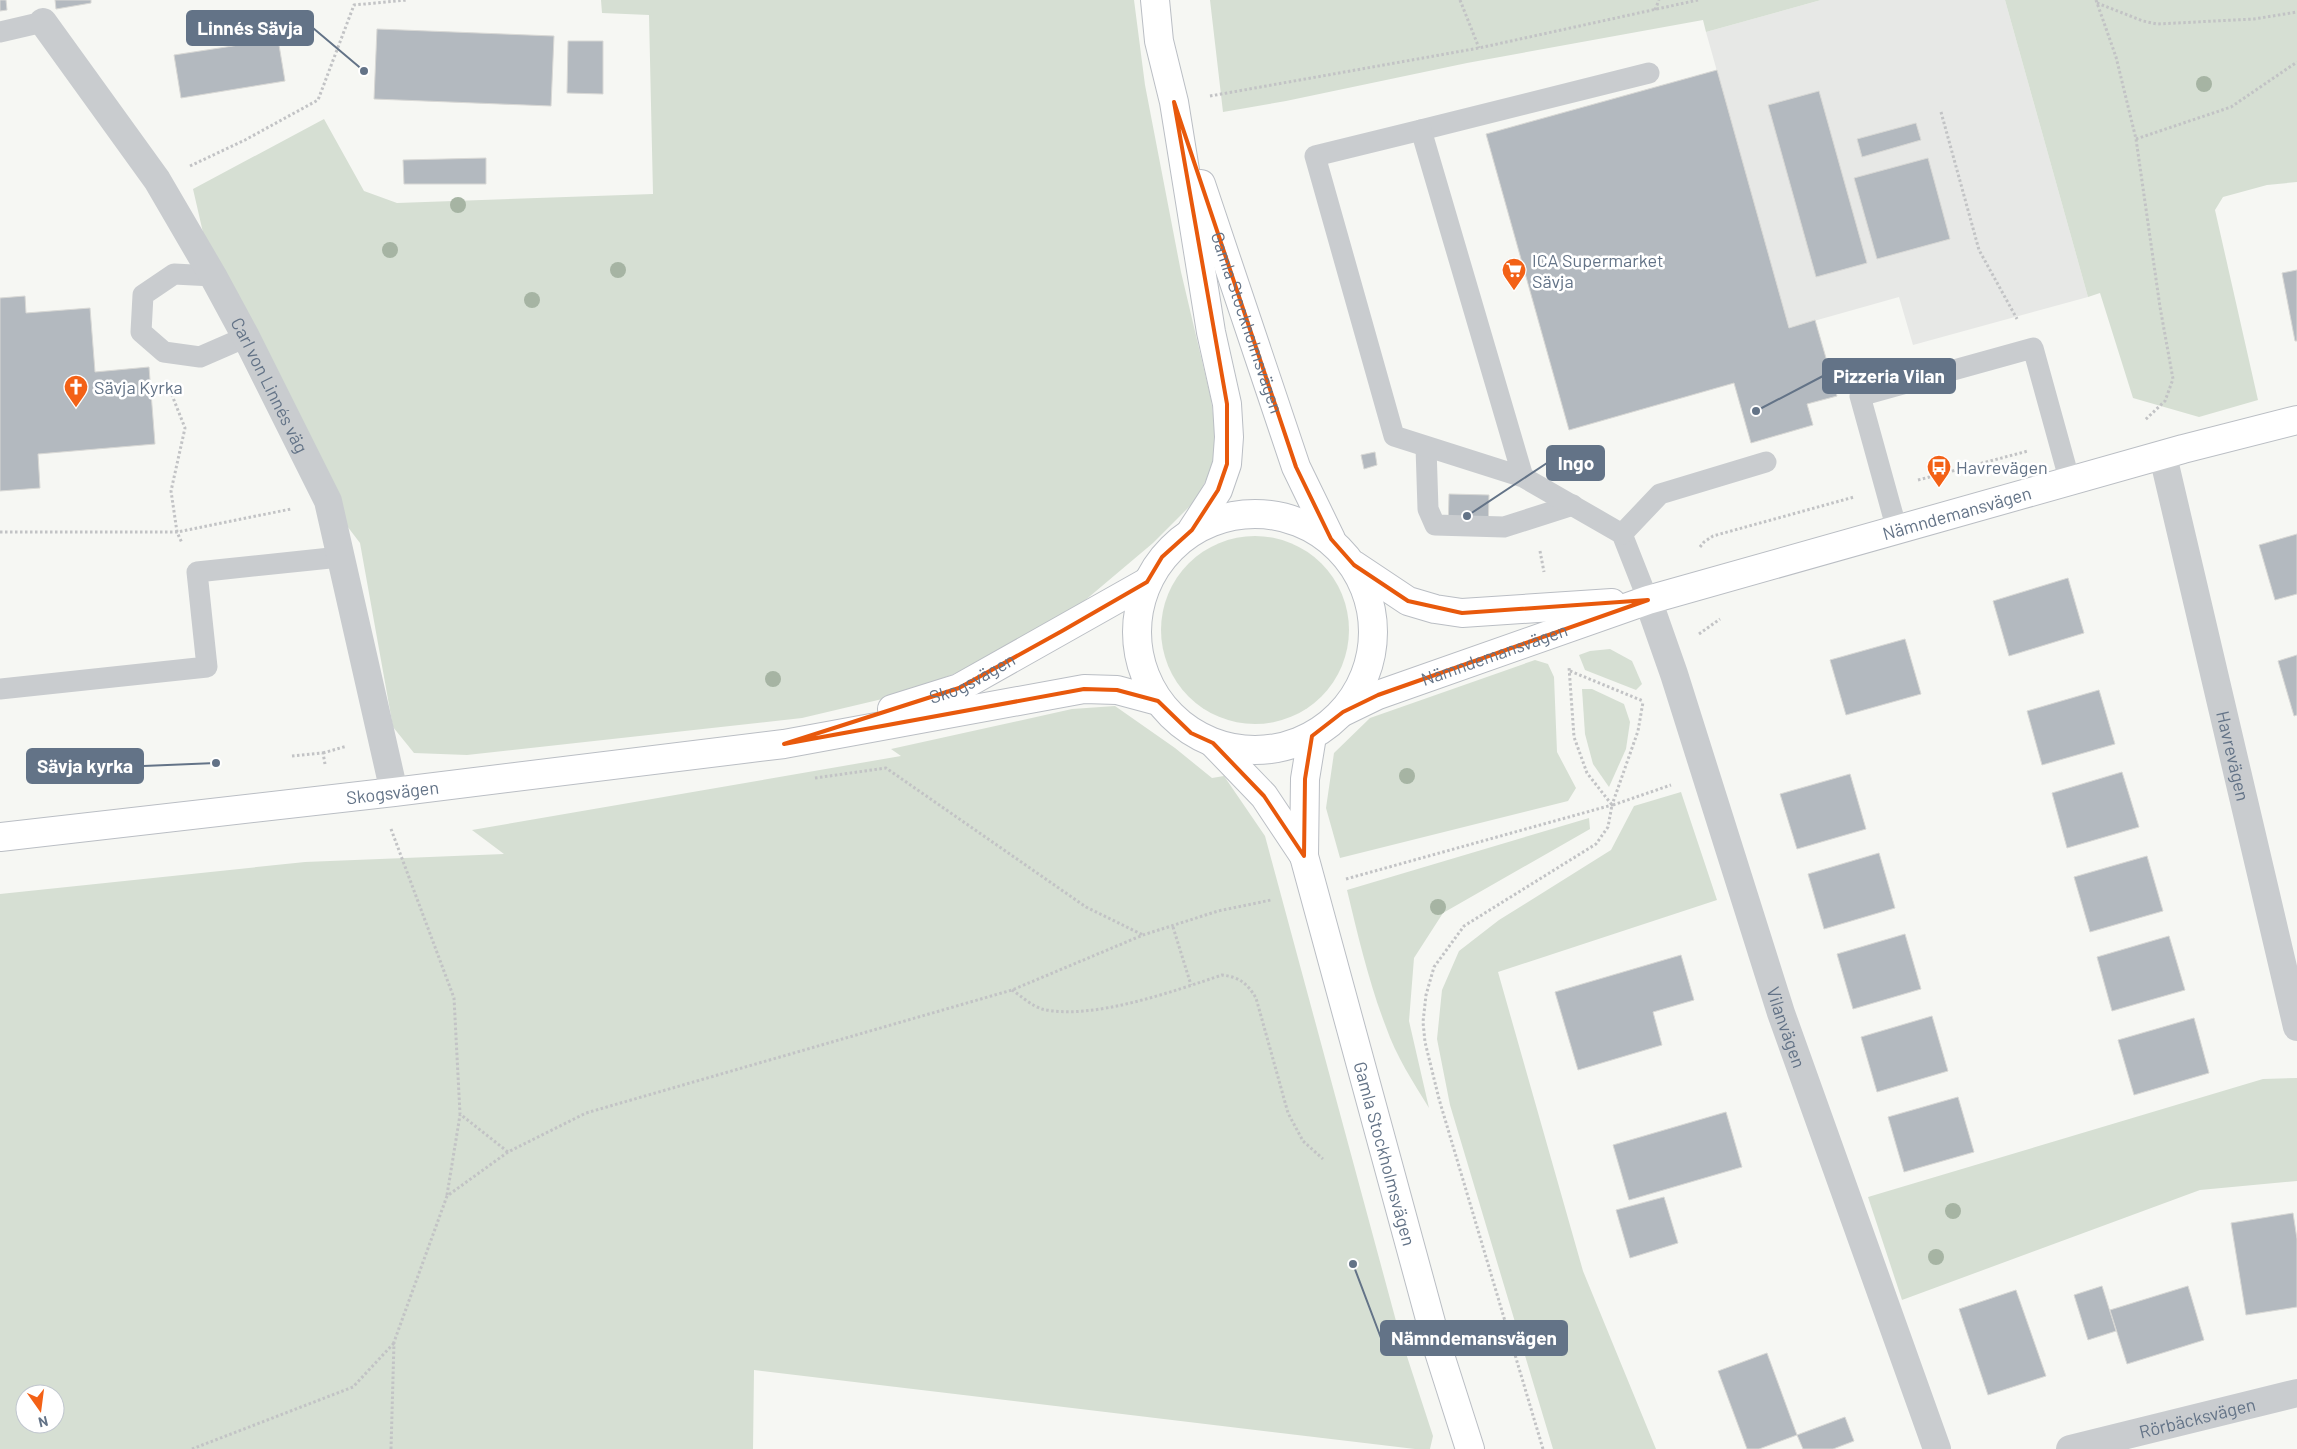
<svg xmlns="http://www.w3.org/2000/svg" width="2297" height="1449" font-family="Barlow,sans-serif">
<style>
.built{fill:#e7e8e6}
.green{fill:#d6dfd3;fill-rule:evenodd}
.building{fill:#b3b9bf;stroke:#d8d8d5}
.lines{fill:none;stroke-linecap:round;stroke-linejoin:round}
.secondary-casing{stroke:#babec4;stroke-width:30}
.path{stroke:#c2c3c5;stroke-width:3;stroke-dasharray:2.5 2.5;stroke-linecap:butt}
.lane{stroke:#c9cccf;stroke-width:21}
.street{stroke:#c9cccf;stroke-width:28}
.secondary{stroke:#fff;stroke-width:28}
.tree{fill:#a6b4a3}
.marked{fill:none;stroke:#e8590c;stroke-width:4;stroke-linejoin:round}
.labels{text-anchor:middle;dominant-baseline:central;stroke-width:5;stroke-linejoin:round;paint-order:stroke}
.poi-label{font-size:18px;fill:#637387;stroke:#fff;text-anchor:start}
.street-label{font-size:18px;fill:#637387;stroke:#fff}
.leader{fill:none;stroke:#637387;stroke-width:2}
.callout-dot{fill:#637387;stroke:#fff;stroke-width:2}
.callout{fill:#637387;stroke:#637387;stroke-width:2}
.callout-label{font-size:19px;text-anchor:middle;font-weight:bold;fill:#fff}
</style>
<rect width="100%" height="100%" fill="#f6f7f3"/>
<polygon class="built" points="1821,0 2005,0 2088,297 1913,345 1899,297 1789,328 1706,32"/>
<g class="green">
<polygon points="601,0 1134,0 1145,85 1181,272 1211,399 1216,436 1212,468 1196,500 1153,543 1070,613 975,666 895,696 802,718 467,755 414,753 393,727 360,543 328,501 213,276 193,189 324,119 364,191 397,203 653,194 649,15 602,13"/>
<polygon points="1210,0 1821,0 1706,32 1703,20 1467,63 1286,101 1223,112"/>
<polygon points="2005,0 2297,0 2297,182 2267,185 2223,197 2215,210 2258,400 2199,417 2133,398 2100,293 2088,297"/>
<circle cx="1255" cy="630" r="94"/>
<polygon points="1610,649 1632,661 1642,684 1636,690 1585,670 1579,655 1590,651"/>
<polygon points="1535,660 1548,664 1554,677 1557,752 1576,788 1568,801 1340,858 1326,808 1334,753 1370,718"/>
<polygon points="1582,689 1592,689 1624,704 1630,722 1626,749 1609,787 1593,764 1585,734"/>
<path d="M1115,706L1175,748L1212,778L1224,776L1265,836L1399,1332L1433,1436L1430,1449H1415L754,1370L753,1449H0V894L305,862L504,854L472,830L901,756L891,749L1072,709ZM25,1394H55V1424H25Z"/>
<polygon points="1681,792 1717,900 1498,972 1583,1271 1656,1449 1553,1449 1450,1105 1437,1039 1442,990 1459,951 1499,920 1611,850 1634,806"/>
<path d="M1589,818L1590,829L1443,913L1414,958L1409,1021L1429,1108C1413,1082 1396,1056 1386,1027C1369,983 1358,936 1347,890Z"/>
<polygon points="2297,1078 2297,1181 2200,1190 1902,1300 1868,1197 2263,1079"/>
</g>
<g class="building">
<polygon points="0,0 6,0 7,10 0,11"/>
<polygon points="55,0 91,0 91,3 56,9"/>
<polygon points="377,29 554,36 551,106 374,99"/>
<polygon points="278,39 285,81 181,98 174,55"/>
<polygon points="568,41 603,41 603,94 567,93"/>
<polygon points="1717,70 1789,328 1815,320 1837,396 1807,404 1813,425 1751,443 1734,383 1569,430 1486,134"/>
<polygon points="1819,91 1867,263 1816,277 1768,105"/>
<polygon points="1916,123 1921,140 1862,157 1857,139"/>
<polygon points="486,158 486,184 404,184 403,160"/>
<polygon points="1928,158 1950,239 1877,259 1854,178"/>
<polygon points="2297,270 2297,341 2295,341 2282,273"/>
<polygon points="25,296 26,313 90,308 95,372 149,367 155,444 38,454 40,488 0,491 0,298"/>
<polygon points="1375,452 1377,465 1364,469 1361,455"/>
<polygon points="1449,494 1489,495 1488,535 1448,534"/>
<polygon points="2297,534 2297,594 2275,600 2259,545"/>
<polygon points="2068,578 2084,633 2009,656 1993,601"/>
<polygon points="1905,639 1921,694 1846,715 1830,660"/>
<polygon points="2297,655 2297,715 2294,716 2278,661"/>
<polygon points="2099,690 2115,744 2042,765 2027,711"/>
<polygon points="2122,772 2139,827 2067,848 2052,793"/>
<polygon points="1850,774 1866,829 1797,849 1780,794"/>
<polygon points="1879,853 1895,908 1824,929 1808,874"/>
<polygon points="2147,856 2163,911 2090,932 2074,877"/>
<polygon points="1905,934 1921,989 1853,1009 1837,954"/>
<polygon points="2169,936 2185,990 2112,1011 2097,957"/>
<polygon points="1681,955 1694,1000 1653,1012 1662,1045 1578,1070 1555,992"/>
<polygon points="1932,1016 1948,1071 1877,1092 1861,1037"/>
<polygon points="2194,1018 2209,1073 2134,1095 2118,1040"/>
<polygon points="1958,1097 1974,1152 1904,1172 1888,1117"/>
<polygon points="1726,1112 1742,1167 1629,1200 1613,1145"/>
<polygon points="1664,1197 1678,1243 1630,1258 1616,1210"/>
<polygon points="2293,1213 2297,1239 2297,1307 2246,1315 2231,1223"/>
<polygon points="2102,1286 2116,1331 2088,1340 2074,1295"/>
<polygon points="2188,1286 2204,1340 2127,1364 2110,1310"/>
<polygon points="2016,1290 2046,1376 1988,1395 1959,1309"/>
<polygon points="1767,1353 1797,1435 1759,1449 1747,1449 1718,1371"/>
<polygon points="1845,1417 1854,1441 1833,1449 1803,1449 1797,1435"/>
</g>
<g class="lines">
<defs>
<g id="secondary">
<polyline points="1155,0 1159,41 1174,102 1211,332 1227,404 1229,437 1227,464 1218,490 1192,530"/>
<path id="s5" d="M1201,184L1296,467L1331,539"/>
<circle cx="1255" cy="632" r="118"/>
<polyline points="1354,565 1408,601 1435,609 1462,613 1612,603"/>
<path id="s6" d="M892,709L959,688L1147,582"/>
<path id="s7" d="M1343,712L1378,695L1648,600L2183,449L2297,420"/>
<path id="s8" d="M1312,736L1305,779L1304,856L1439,1352L1470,1449"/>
<polyline points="1213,743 1264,796 1304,856"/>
<path id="s9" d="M0,837L394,792L784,744L1084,689L1117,690L1158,701"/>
</g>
</defs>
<use href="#secondary" class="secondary-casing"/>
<g class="path">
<polyline points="1460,0 1479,48"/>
<polyline points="2096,0 2116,57 2136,139 2160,307 2173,379 2165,401 2145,420"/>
<polyline points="2097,3 2143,21 2157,24 2254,19 2297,12"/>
<polyline points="1655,10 1659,0"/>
<polyline points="1210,96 1479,48 1698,0"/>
<polyline points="1941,112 1979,250 2017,319"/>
<polyline points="2136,139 2231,107 2297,62"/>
<polyline points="190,166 245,140 318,100 354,5 407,0"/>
<polyline points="168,385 185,428 171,491 177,532 182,543"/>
<polyline points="1918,480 2028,451"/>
<polyline points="0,532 177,532 291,509"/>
<polyline points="1700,547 1704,542 1713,536 1854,497"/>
<polyline points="1540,551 1544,572"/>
<polyline points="1699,634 1720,619"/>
<polyline points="1570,671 1643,701"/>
<polyline points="323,753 347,746"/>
<polyline points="292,756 323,753 325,764"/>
<polyline points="815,778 886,768 1086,907 1143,935"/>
<polyline points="1613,805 1671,785"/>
<polyline points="391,829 454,998 460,1114 508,1152"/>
<polyline points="1346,879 1612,805 1638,731 1643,702"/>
<polyline points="1173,927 1191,985"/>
<path d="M1012,990C1021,996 1032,1006 1042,1009C1091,1021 1174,991 1222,975C1239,977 1247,983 1256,998L1288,1113L1303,1141L1323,1159"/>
<polyline points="447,1195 460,1115"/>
<polyline points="192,1449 353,1387 394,1343"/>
<polyline points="391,1449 394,1342 447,1196 508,1152 586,1113 1012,990 1143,935 1218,911 1271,900"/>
<polyline points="1543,1449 1439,1099 1425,1042 1423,1022 1426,995 1434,967 1464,926 1596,844 1608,827 1612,805 1587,773 1574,737 1569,667"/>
</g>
<g class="lane">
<polyline points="0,32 43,22"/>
<polyline points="1421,130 1649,73"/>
<polyline points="213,276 174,274 143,295 141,332 164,352 200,357 246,337"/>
<polyline points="1426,447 1428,509 1435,525 1504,527 1573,505"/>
<polyline points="1523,477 1421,130 1315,156 1394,436 1523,477 1622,534 1648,600"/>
<polyline points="1897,530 1860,396 2033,348 2070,482"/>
<polyline points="1622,534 1660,494 1766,462"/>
<polyline points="0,689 207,667 197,572 340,557"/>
</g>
<g class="street">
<path id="s1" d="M43,22L157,180L213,276L246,337L328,501L394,792"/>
<path id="s2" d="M2163,456L2297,1027"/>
<path id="s3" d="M1648,600L1674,674L1781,1013L1937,1449"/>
<path id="s4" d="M2070,1449L2297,1393"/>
</g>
<use href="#secondary" class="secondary"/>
</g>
<g class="tree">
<circle cx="2204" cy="84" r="8"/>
<circle cx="458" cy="205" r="8"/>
<circle cx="390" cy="250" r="8"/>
<circle cx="618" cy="270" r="8"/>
<circle cx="532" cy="300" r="8"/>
<circle cx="773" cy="679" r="8"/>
<circle cx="1407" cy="776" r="8"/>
<circle cx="1438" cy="907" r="8"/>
<circle cx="1953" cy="1211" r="8"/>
<circle cx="1936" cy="1257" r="8"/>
</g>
<path class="marked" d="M1174,102L1296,467L1331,539L1354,565L1408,601L1462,613L1648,600L1378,695L1343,712L1312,736L1305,779L1304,856L1264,796L1213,743L1191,733L1158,701L1117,690L1084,689L784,744L959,688L1062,631L1147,582L1162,557L1192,530L1218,490L1227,464V404Z"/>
<defs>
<symbol id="supermarket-pin" viewBox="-11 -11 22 30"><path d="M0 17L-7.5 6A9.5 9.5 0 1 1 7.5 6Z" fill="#f36116" stroke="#fff"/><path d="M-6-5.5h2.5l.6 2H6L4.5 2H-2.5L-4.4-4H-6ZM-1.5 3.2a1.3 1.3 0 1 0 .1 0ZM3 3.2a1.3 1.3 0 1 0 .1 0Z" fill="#fff"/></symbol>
<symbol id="church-pin" viewBox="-11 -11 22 30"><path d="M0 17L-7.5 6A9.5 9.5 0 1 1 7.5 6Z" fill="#f36116" stroke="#fff"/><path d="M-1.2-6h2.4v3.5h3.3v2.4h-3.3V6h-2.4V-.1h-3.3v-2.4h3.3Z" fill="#fff"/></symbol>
<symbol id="bus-pin" viewBox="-11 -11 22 30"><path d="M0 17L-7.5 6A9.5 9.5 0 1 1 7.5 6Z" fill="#f36116" stroke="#fff"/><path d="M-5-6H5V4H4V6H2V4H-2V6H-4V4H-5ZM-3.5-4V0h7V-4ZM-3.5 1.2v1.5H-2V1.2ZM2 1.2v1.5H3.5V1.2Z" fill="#fff"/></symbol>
</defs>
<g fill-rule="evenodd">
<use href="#supermarket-pin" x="1500" y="256" width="28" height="38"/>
<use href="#church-pin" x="62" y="373" width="28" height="38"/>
<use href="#bus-pin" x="1925" y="453" width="28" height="38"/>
</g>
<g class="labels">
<g class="poi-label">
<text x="1532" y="260">ICA Supermarket<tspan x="1532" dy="21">Sävja</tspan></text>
<text x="94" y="387">Sävja Kyrka</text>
<text x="1956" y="467">Havrevägen</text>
</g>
<g class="street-label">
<text stroke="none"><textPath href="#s5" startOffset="146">Gamla Stockholmsvägen</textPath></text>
<text stroke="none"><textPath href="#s1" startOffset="429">Carl von Linnés väg</textPath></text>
<text stroke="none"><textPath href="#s7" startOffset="646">Nämndemansvägen</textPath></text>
<text stroke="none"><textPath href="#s7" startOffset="162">Nämndemansvägen</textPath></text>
<text stroke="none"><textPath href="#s6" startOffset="86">Skogsvägen</textPath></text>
<text stroke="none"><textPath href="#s2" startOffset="308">Havrevägen</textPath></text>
<text stroke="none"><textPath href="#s9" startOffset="395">Skogsvägen</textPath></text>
<text stroke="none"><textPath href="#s3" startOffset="449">Vilanvägen</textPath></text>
<text stroke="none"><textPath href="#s8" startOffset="429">Gamla Stockholmsvägen</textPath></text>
<text stroke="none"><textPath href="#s4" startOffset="131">Rörbäcksvägen</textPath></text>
</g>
</g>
<path class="leader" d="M364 71L313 28M1756 411L1823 376M1467 516L1547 463M216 763L143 766M1353 1264L1381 1338"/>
<g class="callout-dot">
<circle cx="364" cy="71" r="5"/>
<circle cx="1756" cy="411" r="5"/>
<circle cx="1467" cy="516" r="5"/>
<circle cx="216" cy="763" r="5"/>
<circle cx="1353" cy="1264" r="5"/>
</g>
<g class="callout">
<rect x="187" y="11" width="126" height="34" rx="5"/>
<rect x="1823" y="359" width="132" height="34" rx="5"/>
<rect x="1547" y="446" width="57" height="34" rx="5"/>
<rect x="27" y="749" width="116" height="34" rx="5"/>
<rect x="1381" y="1321" width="186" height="34" rx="5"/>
</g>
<g class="callout-label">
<text x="250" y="35">Linnés Sävja</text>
<text x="1889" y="383">Pizzeria Vilan</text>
<text x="1576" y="470">Ingo</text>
<text x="85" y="773">Sävja kyrka</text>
<text x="1474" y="1345">Nämndemansvägen</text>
</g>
<g transform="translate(40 1409) rotate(166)"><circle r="24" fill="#ffffff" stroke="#c1c7cf"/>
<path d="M0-4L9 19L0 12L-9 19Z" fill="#f36116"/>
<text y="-8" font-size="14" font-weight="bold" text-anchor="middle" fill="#637387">N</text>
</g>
</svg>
